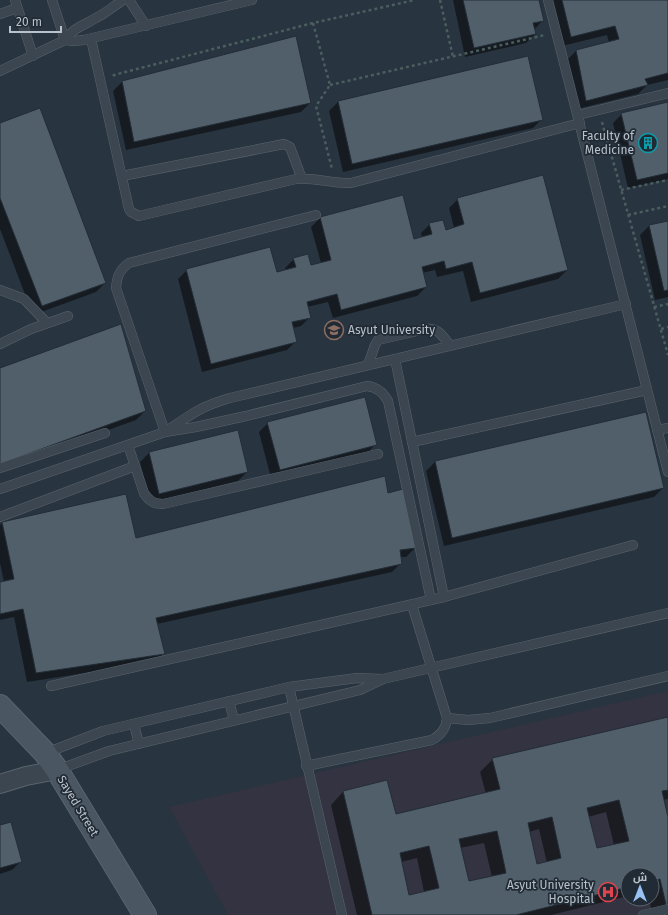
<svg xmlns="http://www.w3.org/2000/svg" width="668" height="915" font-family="'Fira Sans',Cairo,sans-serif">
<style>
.medical{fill:#343341;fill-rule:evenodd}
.shadow{fill:#0007;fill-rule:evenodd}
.building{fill:#515f6a;stroke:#232d37;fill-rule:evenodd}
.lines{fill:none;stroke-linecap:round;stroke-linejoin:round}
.lane-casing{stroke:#5a646d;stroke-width:10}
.street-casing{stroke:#5a646d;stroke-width:20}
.secondary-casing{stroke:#5a646d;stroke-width:24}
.path{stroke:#4a5e5f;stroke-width:2.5;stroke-dasharray:3 3;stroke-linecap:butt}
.lane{stroke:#3c4650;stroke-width:9}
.street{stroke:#3c4650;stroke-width:18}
.secondary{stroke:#4a5662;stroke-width:22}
.labels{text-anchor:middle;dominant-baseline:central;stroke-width:3.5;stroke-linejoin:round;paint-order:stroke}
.poi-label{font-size:12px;fill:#b9c1ca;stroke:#212b35;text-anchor:end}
.street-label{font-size:12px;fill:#b9c1ca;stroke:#212b35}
</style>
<rect width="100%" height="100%" fill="#28343f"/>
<path class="medical" d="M668,691V915H228L169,807ZM628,875H652V899H628Z"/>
<g class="shadow">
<polygon points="453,0 538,0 543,20 534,30 535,34 526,43 465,57"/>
<polygon points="551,0 668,0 668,80 647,85 638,94 577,109 567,60 576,51 609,43 607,35 562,46"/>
<polygon points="295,38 310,103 301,112 126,150 113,91 122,82"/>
<polygon points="528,58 542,119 533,128 343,172 329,111 338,102"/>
<polygon points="668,103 668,179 628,188 613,123 622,114"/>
<polygon points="0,124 105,283 96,292 33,315 0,229"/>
<polygon points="402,196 413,240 422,238 421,233 430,224 445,231 454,228 449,208 458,199 567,270 558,279 471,302 463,271 437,277 435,270 422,273 426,287 417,296 333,318 328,302 307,307 310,317 301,326 293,328 296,341 287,350 202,372 178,279 187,270 276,273 286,271 285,268 294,259 311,266 321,263 311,227 320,218"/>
<polygon points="668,222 668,297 655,300 640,235 649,226"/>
<polygon points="0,369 145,411 136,420 0,469"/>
<polygon points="646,413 663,488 654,497 444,546 426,471 435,462"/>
<polygon points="268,423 376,444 367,453 271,478 259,432"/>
<polygon points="237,432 247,472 238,481 150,503 140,462 149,453"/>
<polygon points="388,494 415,548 406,557 400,557 401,563 392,572 157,624 164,653 155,662 27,682 14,617 0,620 0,583 4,582 0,563 0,525 2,523 135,540"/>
<path d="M668,718V799L663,800L668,822V915H653L649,899H652V875H628V896L551,915H357L331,805L343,792L386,781L395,815L486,794L480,772L493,759ZM606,812L614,845L596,849L588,817ZM539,829L547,863L536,865L529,832ZM484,843L492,877L468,883L460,848ZM417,858L424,892L408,896L401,862Z"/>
<polygon points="0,826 21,861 12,870 0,874"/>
</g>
<g class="building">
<polygon points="463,0 539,0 544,21 533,23 536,34 474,48"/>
<polygon points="562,0 668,0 668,73 645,79 648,85 586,101 576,50 619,39 615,26 571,37"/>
<polygon points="296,36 311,103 134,142 122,81"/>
<polygon points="528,56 543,120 352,164 338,101"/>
<polygon points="668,102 668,173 637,180 621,113"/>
<polygon points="40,108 106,283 42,306 0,198 0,123"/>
<polygon points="543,175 568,270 480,293 472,262 446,269 444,261 422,267 427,287 341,310 337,294 307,302 311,318 292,322 297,342 211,364 186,269 270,247 277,272 296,267 293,258 308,254 311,265 331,260 320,217 403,195 414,239 432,234 429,223 443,220 446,230 464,224 457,198"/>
<polygon points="668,221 668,290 664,291 649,225"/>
<polygon points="121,324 146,411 0,464 0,368"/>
<polygon points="365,397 377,445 280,470 267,422"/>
<polygon points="646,412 664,488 452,538 435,461"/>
<polygon points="238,430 248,472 159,494 149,452"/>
<polygon points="385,476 388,493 403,489 416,548 400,550 402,564 156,618 165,654 36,673 23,609 0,614 0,582 14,579 2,522 126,494 136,538"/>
<path d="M668,717V790L662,791L668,817V913L660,879L652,881V875H628V887L516,915H372L343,791L387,780L396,814L500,789L492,758ZM619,800L629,841L597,848L587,808ZM552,817L561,858L537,864L528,823ZM497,831L506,873L469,881L459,839ZM429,846L439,888L409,895L400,853Z"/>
<polygon points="11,822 22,862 0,868 0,825"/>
</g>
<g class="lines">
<defs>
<g id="lane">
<polyline points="15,0 33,56"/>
<polyline points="52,0 65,40"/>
<polyline points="129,0 146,26"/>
<polyline points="548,0 668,472"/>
<polyline points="0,14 17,8"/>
<path d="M91,39L129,209L131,212L139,216L296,179C315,177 333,184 351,183L580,123"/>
<polyline points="65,40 74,41 84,40 252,0"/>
<path d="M0,71L65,40C73,28 84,25 96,18C106,13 114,6 123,0"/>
<polyline points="578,115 668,93"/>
<polyline points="122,176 284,144 290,147 302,179"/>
<polyline points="0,290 24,299 47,323"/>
<polyline points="0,344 31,329 68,316"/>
<polyline points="395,359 444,597"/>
<path d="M368,365L375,345L378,340L426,329C438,327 443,337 450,345"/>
<path d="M168,430C191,414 202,406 230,398L626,304"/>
<polyline points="657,430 668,428"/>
<path d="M165,432L116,288C117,277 119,270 129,263L316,215"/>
<polyline points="412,442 647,390"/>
<path d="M128,445L144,493C149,501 154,504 163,504L378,454"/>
<polyline points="0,468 105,433"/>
<path d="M0,489L165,432L196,427L246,416L367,386C377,387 383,392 388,401L431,600"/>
<polyline points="0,517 135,466"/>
<polyline points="51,686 444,597 633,545"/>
<polyline points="289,687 342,915"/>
<polyline points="229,701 234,720"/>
<polyline points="447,718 468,720 490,718 668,676"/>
<polyline points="134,724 139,744"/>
<polyline points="46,753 103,731 289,687 357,678 383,679"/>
<path d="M306,766L432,740C441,735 446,729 447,718L412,605"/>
<polyline points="57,770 109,751 360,690 383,679 668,613"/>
<polyline points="643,915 668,909"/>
</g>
<polyline id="street" points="0,784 26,776 57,770"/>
<polyline id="secondary" points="0,706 45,753 57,770 145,915"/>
</defs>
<use href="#lane" class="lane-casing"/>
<use href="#street" class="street-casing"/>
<use href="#secondary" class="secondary-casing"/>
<g class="path">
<polyline points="440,0 453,57"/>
<polyline points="313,23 330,85 316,106 332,169"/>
<polyline points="113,76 114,75 313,23 415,0"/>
<polyline points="330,85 545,35"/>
<polyline points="602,122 668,355"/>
<polyline points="621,190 668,180"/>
<polyline points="628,215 668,206"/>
<polyline points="654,307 668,304"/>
<polyline points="661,329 668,327"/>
</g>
<use href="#lane" class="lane"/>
<use href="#street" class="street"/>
<use href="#secondary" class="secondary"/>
</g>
<defs>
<symbol id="building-ring" viewBox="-11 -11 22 22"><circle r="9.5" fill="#212b35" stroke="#0f9aa8" stroke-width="1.5"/><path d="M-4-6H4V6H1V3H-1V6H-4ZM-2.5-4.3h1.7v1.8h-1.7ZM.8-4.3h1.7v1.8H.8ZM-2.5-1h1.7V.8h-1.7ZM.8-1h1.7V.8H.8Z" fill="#0f9aa8"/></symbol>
<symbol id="university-ring" viewBox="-11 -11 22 22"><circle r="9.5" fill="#212b35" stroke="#8d6e63" stroke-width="1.5"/><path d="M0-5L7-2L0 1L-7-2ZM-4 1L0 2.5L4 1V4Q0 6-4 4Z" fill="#8d6e63"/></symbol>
<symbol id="hospital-ring" viewBox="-11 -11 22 22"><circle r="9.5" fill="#212b35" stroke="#e0444e" stroke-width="1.5"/><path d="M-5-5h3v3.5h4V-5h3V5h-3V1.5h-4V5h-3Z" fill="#e0444e"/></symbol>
</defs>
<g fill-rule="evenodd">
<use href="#building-ring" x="637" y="132" width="22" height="22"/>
<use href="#university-ring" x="323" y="319" width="22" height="22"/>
<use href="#hospital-ring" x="597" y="881" width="22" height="22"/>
</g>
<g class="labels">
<g class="poi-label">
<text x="634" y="136">Faculty of<tspan x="634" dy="14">Medicine</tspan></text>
<text x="348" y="330" text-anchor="start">Asyut University</text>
<text x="594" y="885">Asyut University<tspan x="594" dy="14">Hospital</tspan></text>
</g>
<g class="street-label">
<text transform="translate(78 806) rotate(59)">Sayed Street</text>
</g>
</g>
<g transform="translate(640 887)"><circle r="19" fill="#212b35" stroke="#5e6771"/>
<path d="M0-3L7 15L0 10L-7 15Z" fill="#97c2f1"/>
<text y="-6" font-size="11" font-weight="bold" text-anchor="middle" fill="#b9c1ca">ش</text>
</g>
<path d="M10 26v6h51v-6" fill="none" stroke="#b9c1ca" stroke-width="2"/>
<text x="16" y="26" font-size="12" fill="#b9c1ca" stroke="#212b35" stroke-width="3" paint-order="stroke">20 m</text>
</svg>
